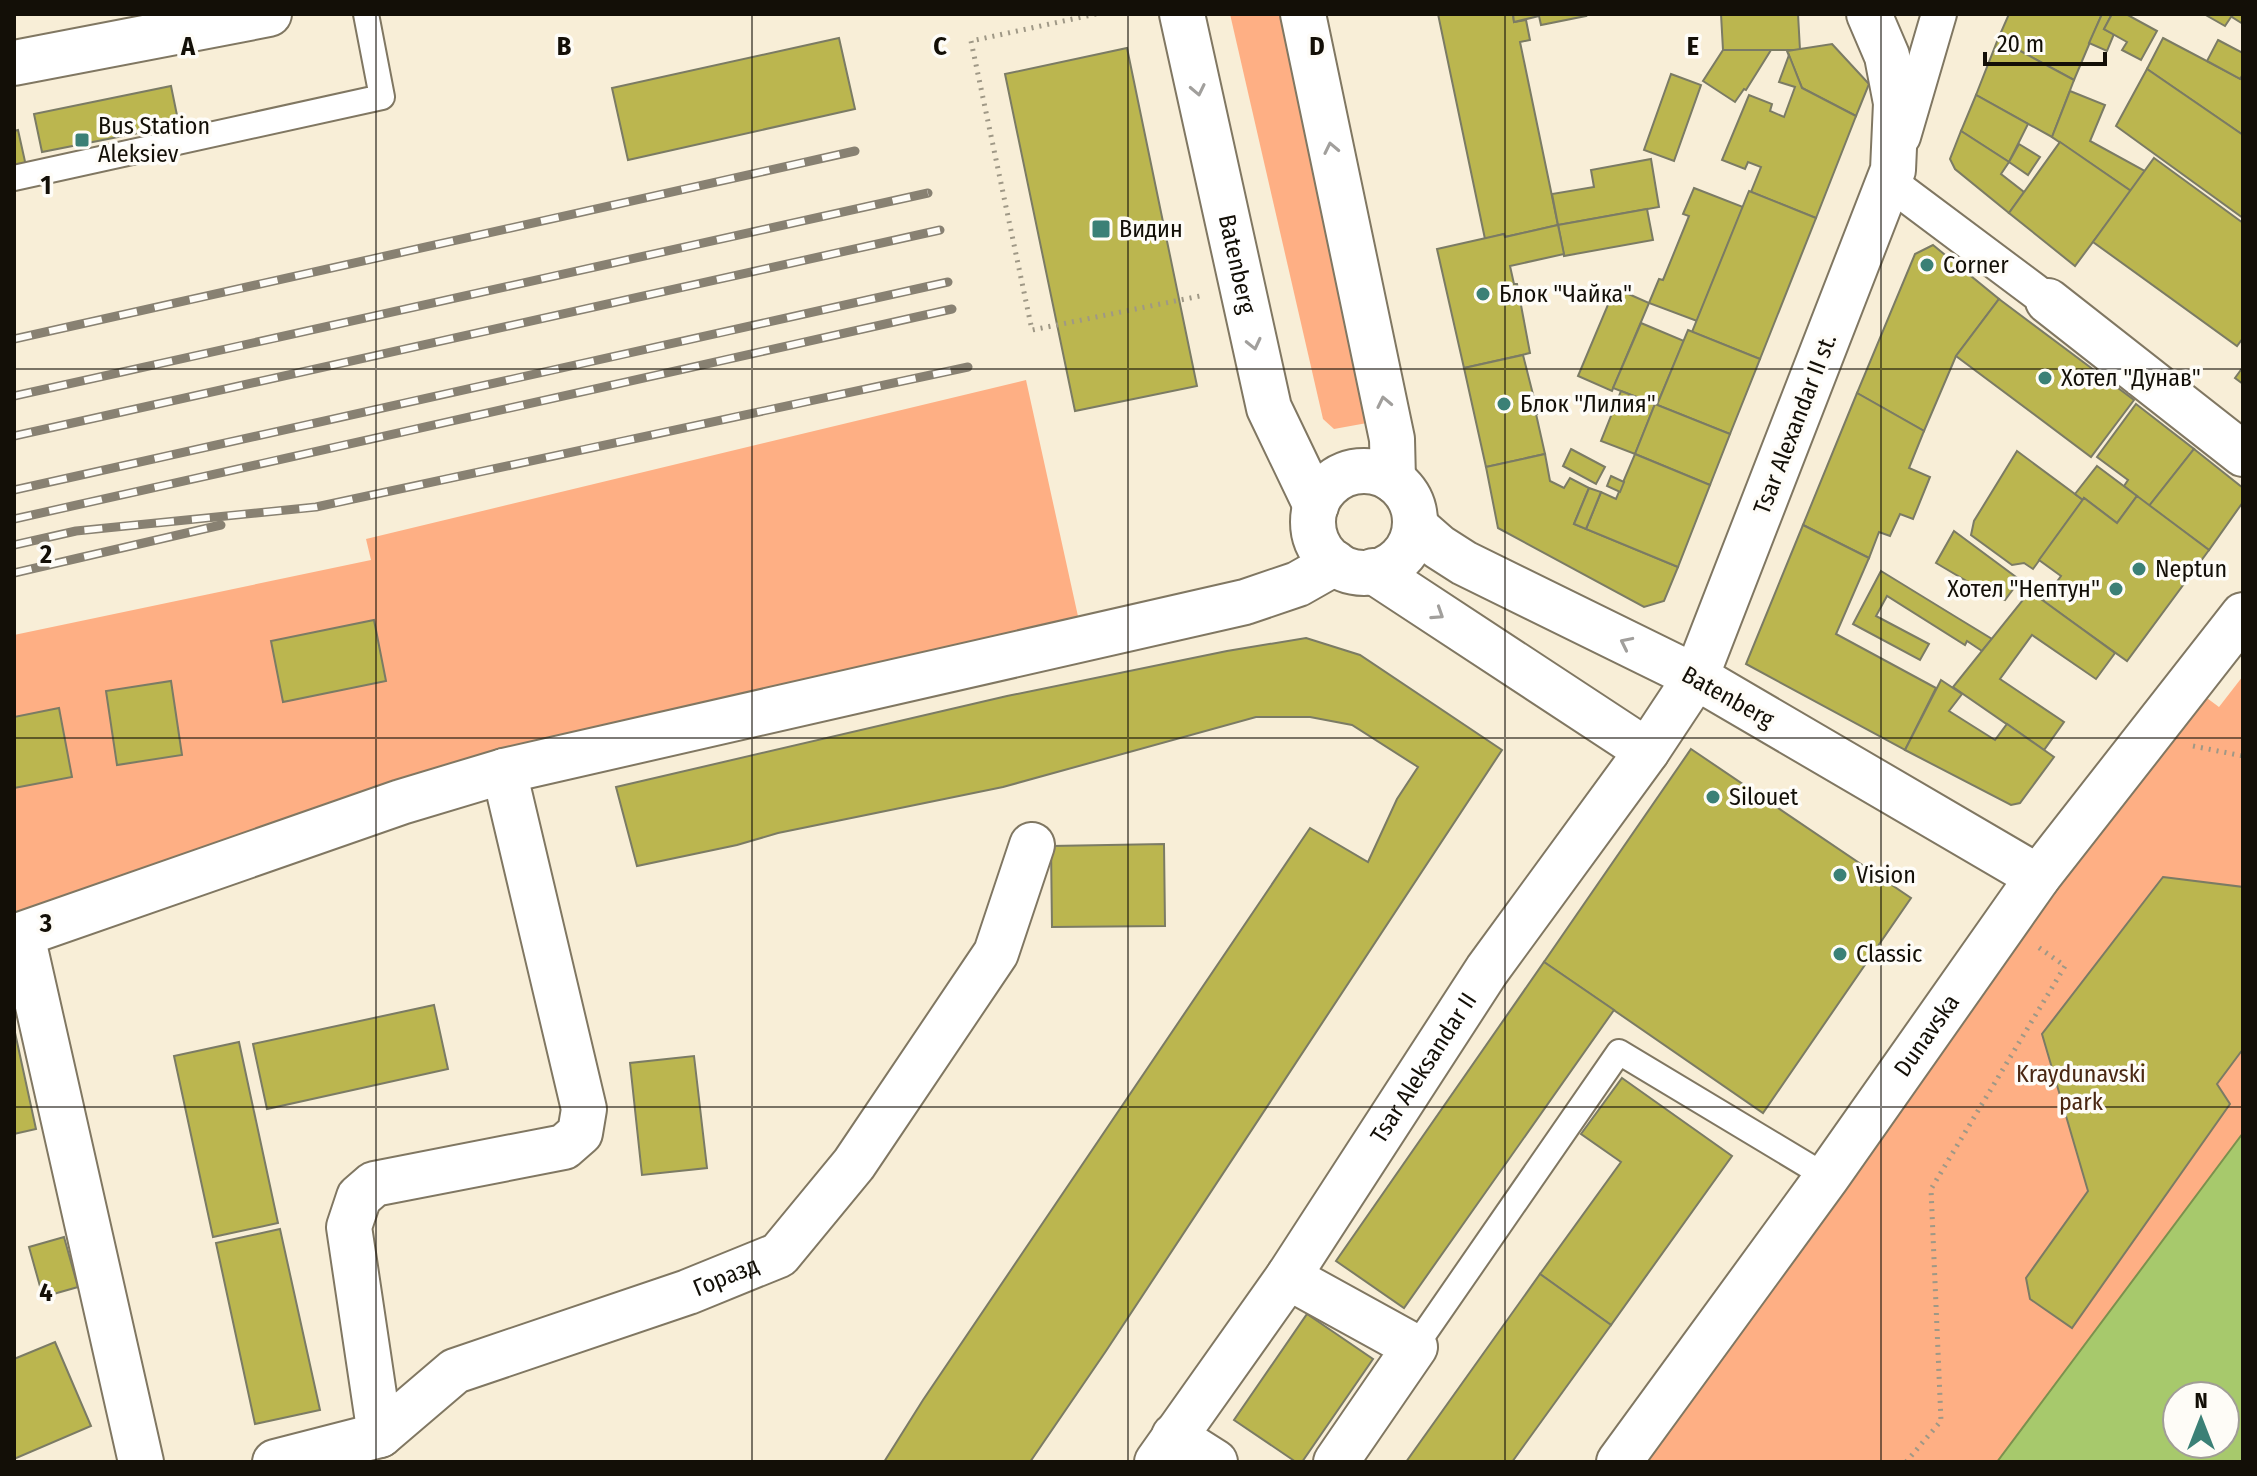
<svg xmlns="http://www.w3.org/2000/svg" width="2257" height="1476" font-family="'Fira Sans Condensed',sans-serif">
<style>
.green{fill:#feaf84}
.water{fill:#a7c96c;stroke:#7b914e;stroke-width:2;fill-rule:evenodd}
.building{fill:#bbb64f;stroke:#7b7b64;stroke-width:2}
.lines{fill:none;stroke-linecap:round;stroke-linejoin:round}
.service-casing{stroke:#807762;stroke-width:28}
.pedestrian-casing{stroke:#807762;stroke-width:38}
.minor-casing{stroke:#807762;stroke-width:48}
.tertiary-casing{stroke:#807762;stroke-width:48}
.path{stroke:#9f9886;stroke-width:5;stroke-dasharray:2 6;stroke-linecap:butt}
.service{stroke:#fff;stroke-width:24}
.pedestrian{stroke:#fff;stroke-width:34}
.minor{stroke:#fff;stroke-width:44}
.tertiary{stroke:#fff;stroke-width:44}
.rail-casing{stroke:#888172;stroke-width:9}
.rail{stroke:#fefcf7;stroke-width:6;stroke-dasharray:18;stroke-linecap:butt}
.oneway{stroke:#a19f9c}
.grid{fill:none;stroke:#130f07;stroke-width:2;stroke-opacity:0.55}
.poi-dot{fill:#3b8076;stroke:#fefcf7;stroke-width:3}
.labels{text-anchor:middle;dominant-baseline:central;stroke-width:7;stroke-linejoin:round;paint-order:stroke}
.poi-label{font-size:24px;fill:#130f07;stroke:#fefcf7;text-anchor:start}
.street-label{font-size:24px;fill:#130f07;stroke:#fefcf7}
.park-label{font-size:24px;fill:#4a2712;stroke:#fefcf7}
.grid-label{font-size:26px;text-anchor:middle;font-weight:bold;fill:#130f07;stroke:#fefcf7;stroke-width:7;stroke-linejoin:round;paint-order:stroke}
</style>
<rect width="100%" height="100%" fill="#f8eed7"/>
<g class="green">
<polygon points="1230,14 1289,14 1367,423 1334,429 1323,419"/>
<polygon points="1026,380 1083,639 779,709 14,937 14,635 371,560 366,539"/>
<polygon points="2243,676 2243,1133 1997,1462 1619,1462 2188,684 2219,707"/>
</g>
<path class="water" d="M2243,1133V1462H1997ZM2177,1396H2225V1444H2177Z"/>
<g class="building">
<polygon points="1438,14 1513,14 1514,22 1526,20 1530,40 1520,42 1558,225 1505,237 1504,234 1485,239"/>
<polygon points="1513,14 1585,14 1586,16 1541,25 1539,16 1514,22"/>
<polygon points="1721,14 1798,14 1800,50 1723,50"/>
<polygon points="2009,14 2102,14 2074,80 1998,39"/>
<polygon points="2102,14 2112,14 2104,29 2114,34 2107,51 2089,43"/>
<polygon points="2112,14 2126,14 2157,31 2141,60 2122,50 2127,42 2104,29"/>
<polygon points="2204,14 2233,14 2225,26"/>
<polygon points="2233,14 2243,14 2243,24 2232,17"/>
<polygon points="839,38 855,109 628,160 612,88"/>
<polygon points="2163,38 2243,80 2243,135 2147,69"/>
<polygon points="1998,39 2074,80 2052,137 1976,95"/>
<polygon points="2218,40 2243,53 2243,74 2240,79 2207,61"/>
<polygon points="1832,44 1869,84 1856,116 1802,88 1787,51"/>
<polygon points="1127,48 1197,386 1075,411 1005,74"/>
<polygon points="1723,50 1771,50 1746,90 1744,89 1735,102 1703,81"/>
<polygon points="1789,55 1802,88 1856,116 1816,218 1751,192 1761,167 1748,162 1745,169 1722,160 1749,95 1772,104 1770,111 1784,117 1795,87 1779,82"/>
<polygon points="2147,69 2243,135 2243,218 2116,126"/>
<polygon points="1671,74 1701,85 1674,161 1644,150"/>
<polygon points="171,86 179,125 42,152 34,114"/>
<polygon points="2070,91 2105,105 2090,141 2145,171 2131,191 2052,137"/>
<polygon points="1976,95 2028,124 2009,162 1961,131"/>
<polygon points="18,130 26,166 14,169 14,131"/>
<polygon points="1961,131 2009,162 2001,174 2024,192 2009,213 1955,169 1950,159"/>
<polygon points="2060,142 2131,191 2075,266 2009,213"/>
<polygon points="2019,144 2040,157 2028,175 2009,162"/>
<polygon points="2154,158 2243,223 2243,338 2237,346 2093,242"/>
<polygon points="1651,159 1659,207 1558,225 1552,194 1594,187 1591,170"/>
<polygon points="1694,188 1743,207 1697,321 1649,303 1659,279 1663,280 1689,216 1683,214"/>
<polygon points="1749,191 1816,218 1760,359 1692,332"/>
<polygon points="1647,209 1653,240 1564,256 1558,225"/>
<polygon points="1558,225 1564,254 1510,266 1514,284 1517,284 1530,353 1464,368 1437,249 1504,234 1505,237"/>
<polygon points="1933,245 1999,299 1956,356 1924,431 1857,393 1915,254"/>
<polygon points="1615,288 1649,303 1612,391 1578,376"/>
<polygon points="1999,299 2134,400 2091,457 1956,356"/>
<polygon points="1641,323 1684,341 1657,405 1613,388"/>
<polygon points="1688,330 1760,359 1730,434 1657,405"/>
<polygon points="1523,355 1538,414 1536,414 1545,454 1486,467 1464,368"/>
<polygon points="2243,367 2243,384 2235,378"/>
<polygon points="1621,391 1655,404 1635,454 1601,441"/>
<polygon points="1857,393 1924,431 1909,468 1930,477 1913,519 1900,514 1890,536 1879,532 1869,558 1803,525"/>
<polygon points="1655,404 1730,434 1710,485 1635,454"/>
<polygon points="2136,404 2194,449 2149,506 2124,486 2128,480 2097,457"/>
<polygon points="1571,449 1605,467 1596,484 1563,466"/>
<polygon points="2194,449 2243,488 2243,502 2209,550 2149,506"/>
<polygon points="2017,451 2083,500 2033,569 2024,563 2012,565 1971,535 1974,521"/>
<polygon points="1545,454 1550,481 1564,488 1570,478 1589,488 1574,524 1678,567 1664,601 1644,607 1498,528 1486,467"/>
<polygon points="1635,454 1710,485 1678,567 1586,529 1601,492 1616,499"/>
<polygon points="2097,466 2137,496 2117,523 2084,498 2083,500 2075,494"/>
<polygon points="1611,476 1624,482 1620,492 1607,486"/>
<polygon points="1589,488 1601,492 1586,529 1574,524"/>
<polygon points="2137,496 2209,550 2127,661 2043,601 2061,576 2039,560 2084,498 2117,523"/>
<polygon points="1803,525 1869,558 1836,634 1936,688 1905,750 1746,664"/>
<polygon points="1954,531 2020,580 2005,600 1982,590 1936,563"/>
<polygon points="1881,571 1956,617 1992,639 1982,651 1967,641 1965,645 1887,596 1876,616 1929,644 1920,660 1853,624"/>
<polygon points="2030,591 2115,653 2096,679 2032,635 2000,679 2064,722 2044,750 1953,687"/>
<polygon points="374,620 386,681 283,702 271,641"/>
<polygon points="1306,638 1360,655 1502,750 1106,1351 1030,1462 884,1462 923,1400 1310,828 1368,862 1397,799 1418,767 1352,725 1310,717 1256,717 1003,787 778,833 737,845 637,866 616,787 1007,696 1227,651"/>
<polygon points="1941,680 1962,694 1949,711 1995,740 2007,724 2054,757 2020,803 2011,805 1905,750"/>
<polygon points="171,681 182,755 117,765 106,691"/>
<polygon points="59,708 72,777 14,788 14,717"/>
<polygon points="1691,749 1911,898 1763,1113 1544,962"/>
<polygon points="1164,844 1165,926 1052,927 1051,846"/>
<polygon points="2163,877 2243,887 2243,1049 2217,1084 2230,1104 2072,1328 2030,1299 2026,1278 2088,1191 2042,1034"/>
<polygon points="1544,962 1614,1010 1404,1308 1336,1261"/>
<polygon points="434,1005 448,1069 267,1109 253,1044"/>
<polygon points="14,1028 36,1129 14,1134"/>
<polygon points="239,1042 278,1223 213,1237 174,1056"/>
<polygon points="694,1056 707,1168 642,1175 630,1063"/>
<polygon points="1622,1078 1732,1156 1611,1325 1540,1274 1621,1162 1581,1134"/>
<polygon points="280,1229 320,1410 255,1424 216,1243"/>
<polygon points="64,1237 78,1287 43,1297 29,1247"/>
<polygon points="1540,1274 1611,1325 1512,1462 1406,1462"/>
<polygon points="1307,1314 1373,1359 1302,1462 1296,1462 1234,1420"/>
<polygon points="55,1342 91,1426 14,1459 14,1359"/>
</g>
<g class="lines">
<defs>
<g id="service">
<polyline points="14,178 382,97 366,14"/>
<polyline points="1415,1347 1619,1052 1827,1177"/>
</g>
<g id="pedestrian">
<polyline points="1903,137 1939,14"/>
<polyline points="1889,182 2048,301"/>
</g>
<g id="minor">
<polyline points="1869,14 1887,56 1896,103 1893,170 1696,677 2038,877"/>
<polyline points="2048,301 2243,454"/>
<polyline points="22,935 141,1462"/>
<polyline points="14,937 401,802 504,771 1245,602 1298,584 1335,563"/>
<polyline points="1288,1277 1415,1347 1336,1462"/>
<polyline points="380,1435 349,1227 359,1197 374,1184 564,1147 580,1133 584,1109 504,771"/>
<polyline points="1174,1436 1215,1462"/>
<path id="s1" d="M275,1462L380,1435L455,1371L688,1292L779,1255L854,1164L996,953L1032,845"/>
<path id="s2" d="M1619,1462L1827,1177L2038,877L2243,615"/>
</g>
<g id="tertiary">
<path id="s3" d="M1182,14L1269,408L1316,506"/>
<polyline points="1303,14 1392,439 1393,480"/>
<polyline points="14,63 269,14"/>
<circle cx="1364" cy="522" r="51"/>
<polyline points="1373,571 1647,751"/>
<path id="s4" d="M1157,1462L1288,1277L1487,970L1647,751L1696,677L1464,563L1439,547L1415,526"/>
</g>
</defs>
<use href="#service" class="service-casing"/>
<use href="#pedestrian" class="pedestrian-casing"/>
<use href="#minor" class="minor-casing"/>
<use href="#tertiary" class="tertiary-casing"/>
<g class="path">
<polyline points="1096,14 971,41 1032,330 1200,296"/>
<polyline points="2193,746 2243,756"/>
<polyline points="1906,1462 1941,1421 1931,1189 2065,966 2038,947"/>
</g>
<use href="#service" class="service"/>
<use href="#pedestrian" class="pedestrian"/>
<use href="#minor" class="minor"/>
<use href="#tertiary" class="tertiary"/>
<defs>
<g id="rail">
<polyline points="14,339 855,151"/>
<polyline points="14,396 928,193"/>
<polyline points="14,436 940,230"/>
<polyline points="14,490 948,282"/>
<polyline points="14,519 952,309"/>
<polyline points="14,545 76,531 316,507 968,367"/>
<polyline points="14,573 221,525"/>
</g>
</defs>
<use href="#rail" class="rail-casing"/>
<use href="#rail" class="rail"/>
</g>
<defs><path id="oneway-chevron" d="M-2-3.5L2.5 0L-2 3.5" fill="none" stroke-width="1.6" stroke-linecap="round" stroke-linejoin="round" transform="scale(2)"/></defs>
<g class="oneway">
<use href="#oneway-chevron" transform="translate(1198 90) rotate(78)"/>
<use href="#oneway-chevron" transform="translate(1331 148) rotate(-102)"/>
<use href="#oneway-chevron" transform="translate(1254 344) rotate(77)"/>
<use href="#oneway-chevron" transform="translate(1384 402) rotate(-102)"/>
<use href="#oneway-chevron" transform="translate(1438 614) rotate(33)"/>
<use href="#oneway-chevron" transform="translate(1626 643) rotate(-154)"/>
</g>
<path class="grid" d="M376,14V1462M752,14V1462M1128,14V1462M1505,14V1462M1881,14V1462M14,369H2243M14,738H2243M14,1107H2243"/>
<g class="poi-dot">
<rect x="74" y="132" width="16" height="16" rx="4"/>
<rect x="1091" y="219" width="20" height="20" rx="4"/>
<circle cx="1927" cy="265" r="8"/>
<circle cx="1483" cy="294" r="8"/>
<circle cx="2045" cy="378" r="8"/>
<circle cx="1504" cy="404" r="8"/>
<circle cx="2139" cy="569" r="8"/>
<circle cx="2116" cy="589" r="8"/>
<circle cx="1713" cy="797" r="8"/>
<circle cx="1840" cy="875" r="8"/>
<circle cx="1840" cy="954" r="8"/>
</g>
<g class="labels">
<g class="poi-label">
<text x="98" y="126">Bus Station<tspan x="98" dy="28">Aleksiev</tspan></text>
<text x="1119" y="229">Видин</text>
<text x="1943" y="265">Corner</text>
<text x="1499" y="294">Блок "Чайка"</text>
<text x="2061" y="378">Хотел "Дунав"</text>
<text x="1520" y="404">Блок "Лилия"</text>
<text x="2155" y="569">Neptun</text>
<text x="2100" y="589" text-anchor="end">Хотел "Нептун"</text>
<text x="1729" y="797">Silouet</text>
<text x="1856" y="875">Vision</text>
<text x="1856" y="954">Classic</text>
</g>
<g class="street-label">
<text stroke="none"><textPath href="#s3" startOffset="256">Batenberg</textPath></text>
<text transform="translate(1795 424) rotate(-69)">Tsar Alexandar II st.</text>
<text transform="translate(1728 697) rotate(29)">Batenberg</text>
<text stroke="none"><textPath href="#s2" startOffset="526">Dunavska</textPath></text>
<text stroke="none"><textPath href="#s4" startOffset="476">Tsar Aleksandar II</textPath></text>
<text stroke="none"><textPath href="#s1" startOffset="494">Горазд</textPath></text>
</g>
<g class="park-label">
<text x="2081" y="1074">Kraydunavski<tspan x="2081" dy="28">park</tspan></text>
</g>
</g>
<g class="grid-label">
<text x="188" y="55">A</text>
<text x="564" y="55">B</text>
<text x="940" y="55">C</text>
<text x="1317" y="55">D</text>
<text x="1693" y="55">E</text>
<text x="46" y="194">1</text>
<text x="46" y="563">2</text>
<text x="46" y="932">3</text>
<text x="46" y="1301">4</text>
</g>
<rect width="2257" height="1476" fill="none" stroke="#130f07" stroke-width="32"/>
<g transform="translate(2201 1420)"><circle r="38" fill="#fefcf7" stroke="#a09d97" stroke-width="2"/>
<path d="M0-6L14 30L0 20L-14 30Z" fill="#3b8076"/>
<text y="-12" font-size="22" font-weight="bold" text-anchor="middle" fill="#130f07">N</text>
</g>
<path d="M1985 52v12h120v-12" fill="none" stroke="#130f07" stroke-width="4"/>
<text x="1997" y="52" font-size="24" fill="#130f07" stroke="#fefcf7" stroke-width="6" paint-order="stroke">20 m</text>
</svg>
